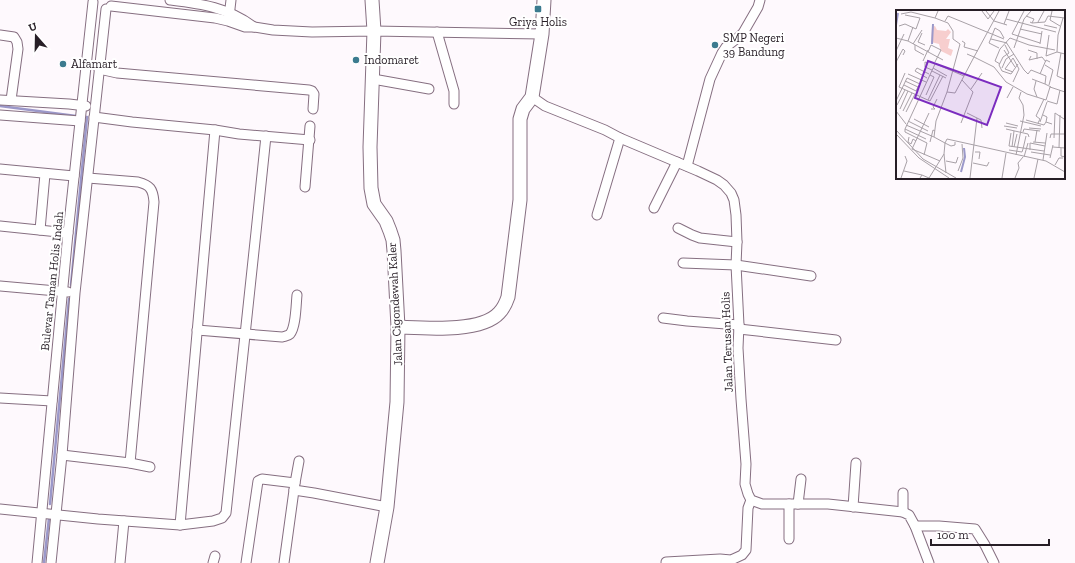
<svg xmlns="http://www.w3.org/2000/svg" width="1075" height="563" font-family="'Zilla Slab',serif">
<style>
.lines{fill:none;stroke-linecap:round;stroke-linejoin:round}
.stream{stroke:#9b98c9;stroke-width:2.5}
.street-casing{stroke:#866f81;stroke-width:11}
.secondary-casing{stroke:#866f81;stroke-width:15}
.street{stroke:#fff;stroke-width:9}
.secondary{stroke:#fff;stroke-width:13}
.poi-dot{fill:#3b7b8f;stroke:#fff;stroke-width:1.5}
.labels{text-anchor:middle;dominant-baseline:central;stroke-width:4;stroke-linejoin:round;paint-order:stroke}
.poi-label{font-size:12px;fill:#271e26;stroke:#fff;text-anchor:start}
.street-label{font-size:12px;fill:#271e26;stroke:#fff}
.inset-river{fill:none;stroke:#9b98c9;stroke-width:2}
.inset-road{fill:none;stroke:#a8a1a7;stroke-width:1}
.view{fill:#7b2cbf;fill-opacity:0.15;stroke:#7b2cbf;stroke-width:2}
.inset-edge{fill:none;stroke:#271e26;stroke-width:2}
</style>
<rect width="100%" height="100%" fill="#fef9fd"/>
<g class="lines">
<g class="stream">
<polyline points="0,106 76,116"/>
<polyline points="71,285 87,117 86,117"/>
<polyline points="50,504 69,299"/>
<polyline points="44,563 49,518"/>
</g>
<defs>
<g id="street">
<path d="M170,0C202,4 227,7 254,27"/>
<polyline points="111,6 215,18 228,21 245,27 254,27 273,30 312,32 374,31 542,34"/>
<polyline points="229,17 231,0"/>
<polyline points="437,32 454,91 454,104"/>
<polyline points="0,35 14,37 17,42 18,49 11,100"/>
<polyline points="99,69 117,73 309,90 312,91 314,94 313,109"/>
<polyline points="373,79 429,89"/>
<polyline points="532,97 545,106 605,130 620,138 698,171 717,180 724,185 731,193 734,200 736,215 737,242 736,265 739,325 738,348 741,399 746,464 745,484 748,494 751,500 762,504 828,504 903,512 909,515 915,526 929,563"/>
<polyline points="0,100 69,104 86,106"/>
<polyline points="0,115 80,121"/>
<polyline points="94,117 132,122 215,130 239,134 310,140"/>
<polyline points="687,166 710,79 722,53 726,47 740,36 743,33 758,7 760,0"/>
<polyline points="0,169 74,176"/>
<path d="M88,178L138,182C150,185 153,189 154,202L130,463"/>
<polyline points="305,187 310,126"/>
<polyline points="654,208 677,162"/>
<polyline points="597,215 620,138"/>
<polyline points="0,226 68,233"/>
<polyline points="678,228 692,235 700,238 737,242"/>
<polyline points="40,230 45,174"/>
<polyline points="683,263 736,265 811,276"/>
<polyline points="0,286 68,292"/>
<polyline points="663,318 687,321 739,325"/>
<polyline points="739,329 836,340"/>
<path d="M197,330L282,337C285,336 288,336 290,334C296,327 296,304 297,295"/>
<polyline points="0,398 52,401"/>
<polyline points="62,455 130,463 150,467"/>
<polyline points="294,490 314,493 387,507"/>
<polyline points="903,493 903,512"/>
<polyline points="798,504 801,479"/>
<polyline points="853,507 856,463"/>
<polyline points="0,509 98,519 180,525 213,521 222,518 226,513 256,232 266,136"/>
<polyline points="180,525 215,130"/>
<polyline points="915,526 939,526 975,529 985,545 994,563"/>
<polyline points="789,539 789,504"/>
<polyline points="666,562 720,559 731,560 742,555 746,550 748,508 751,500"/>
<polyline points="37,563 68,233 93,2"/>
<polyline points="51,563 62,455 75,293 106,9"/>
<polyline points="120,563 124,521"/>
<polyline points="213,563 215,556"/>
<polyline points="246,563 258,481 262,479 295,483"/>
<polyline points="284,563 295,483 299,461"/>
</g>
<g id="secondary">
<polyline points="372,0 374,31 370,147 371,188 374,204 386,221 390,231 393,240 394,251 398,327 397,402 387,507 377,563"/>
<path d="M398,327C424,328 481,333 499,313C504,308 506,303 508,297L520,200V119L523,109L532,97L542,34L544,0"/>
</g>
</defs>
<use href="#street" class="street-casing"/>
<use href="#secondary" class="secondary-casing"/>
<use href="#street" class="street"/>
<use href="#secondary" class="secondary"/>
</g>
<g class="poi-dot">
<rect x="534" y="5" width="8" height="8" rx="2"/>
<circle cx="715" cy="45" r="4"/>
<circle cx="356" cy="60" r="4"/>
<circle cx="63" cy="64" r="4"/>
</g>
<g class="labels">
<g class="poi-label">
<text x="538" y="22" text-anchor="middle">Griya Holis</text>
<text x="723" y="38">SMP Negeri<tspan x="723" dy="14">39 Bandung</tspan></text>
<text x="364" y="60">Indomaret</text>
<text x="71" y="64">Alfamart</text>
</g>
<g class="street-label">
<text transform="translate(52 281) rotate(-84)">Bulevar Taman Holis Indah</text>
<text transform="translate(395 304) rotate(-93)">Jalan Cigondewah Kaler</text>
<text transform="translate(727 342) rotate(-92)">Jalan Terusan Holis</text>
</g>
</g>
<g transform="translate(896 10)">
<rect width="169" height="169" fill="#fef9fd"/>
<path d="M39,16L41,20L50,21L52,19L55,22L50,29H54L52,38L57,40L55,46L45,41L43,34L35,32L36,17Z" fill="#f7cece"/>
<path class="inset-river" d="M0,15L2,3M36,34L37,14M65,162L69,147L68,138"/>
<path class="inset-road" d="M86,1L92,9L98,1M90,1L98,11L111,15M128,1L116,24L144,33M156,1L154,10L164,16M5,4L15,2L39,8M9,5L24,8M130,6L138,9L136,13L134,12M110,9L160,22M49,11L52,6L108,29M142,12L148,1M136,13L149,12L152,6L169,8M108,14L113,1M148,15L161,18M3,16L9,14L20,19L24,8M124,19L146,24M26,23L22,32L29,35M0,28L12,31L47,50M95,29L111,33M12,31L17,17M66,31L69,33L68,37L82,41M110,32L128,60L132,64L135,60M17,34L26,20M144,34L146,21M19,35V40L28,45M103,38L93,33L99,18L104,21L108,28M118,38L128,9L135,1M151,39L150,46L161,42L169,44M151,39L153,25M108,40L119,57M132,40L141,43V49M0,41L8,24M32,42L35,35L45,40L39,52M161,42L162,25L167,8M165,43L161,66L168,69M71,44L78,47L103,1M135,46L133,50L146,47L150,52M27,51L32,40M0,52L7,39L9,41L7,45M32,53L29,52V57L36,60M40,54L68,66M104,54L99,51L104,39L114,28L133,35L159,40M149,55L157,60L153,75M37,58L51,66M106,58L110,49L118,44M135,60L150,66L149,74L155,77M36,61L50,68M106,61L103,55L107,47L113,43L109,35M106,61L115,64L122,54M9,63L3,77L34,91L47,66M12,64L30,72M144,64L150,50L154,52M31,68L19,61L21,58L33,64M136,69L149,74M9,71L22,77M140,71L138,79L141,87M117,72L123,59L117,48L109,59L117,62M8,75L20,81L22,77M75,79L86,63M51,82L59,83L78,47L98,57L110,72L131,84L150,90L154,77L169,82M30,85L38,67L34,65M111,88L117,77M32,90L44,65M0,91L11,68L24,74L22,77M151,91L161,94L164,80M1,95L9,80M4,99L12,81M35,99H39L37,97L41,89M0,101L10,114M7,101L16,83M10,102L19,84M33,103L16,139L44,151M71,103L81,108L74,168M147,105L151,107L150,112L156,114M81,108L85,110L86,118M18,109L33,117M130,110L148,115L150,112M12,111L32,121M124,111L145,116M144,112L151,92M65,113L77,82L66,70M110,113L122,116M142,113L144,109L140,106L148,89M10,115L38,127M108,116L121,118M133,118L145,119M9,119L30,129M110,119L132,124L133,127M0,120L27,149L60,168M127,122L128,119L144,121M115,123L113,136L148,141M0,124L23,148L53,168M13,127L12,132L15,134L17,129L20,131M154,128L155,124H169M158,128L159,103L168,109M34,132L37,120L39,121M59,132V135L55,136L49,133L51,129L150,151L169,162M137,132L149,133M139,132L141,120M116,137L118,121M118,137L121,124M157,137L169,138M163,138L164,105M165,138V146L169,147M127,139L130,126M113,140L126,142L127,139M134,140V133L149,136M79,142H84L83,149M135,142L154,145M48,144L50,163M28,145L31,133L9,122V119L39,54M120,145L128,105L127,95L123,88L125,82M128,147L132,133M154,148L157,135M147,150L151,123M50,151L60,153L62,147M77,153L91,156L93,152M159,155L163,148H167M8,161L26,165M62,161L67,148L66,134M5,168L11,151L9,146M24,168L26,165L33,168L48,144L49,133L38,127L40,111L51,82L64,34L57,29V21L52,13L39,8L42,1M106,168L110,143M119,168L123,158L122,153L127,147M138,168L142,149"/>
<path class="view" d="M32,51L105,77L91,115L19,88Z"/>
<rect width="169" height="169" class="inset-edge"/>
</g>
<g transform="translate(36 36) rotate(340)" stroke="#ffffff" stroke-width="3" paint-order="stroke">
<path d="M0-3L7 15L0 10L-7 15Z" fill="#271e26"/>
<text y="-6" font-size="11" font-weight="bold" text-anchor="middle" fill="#271e26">U</text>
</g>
<path d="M931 539v6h118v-6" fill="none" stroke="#271e26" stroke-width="2"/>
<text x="937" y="539" font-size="12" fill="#271e26" stroke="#ffffff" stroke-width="3" paint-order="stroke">100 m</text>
</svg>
